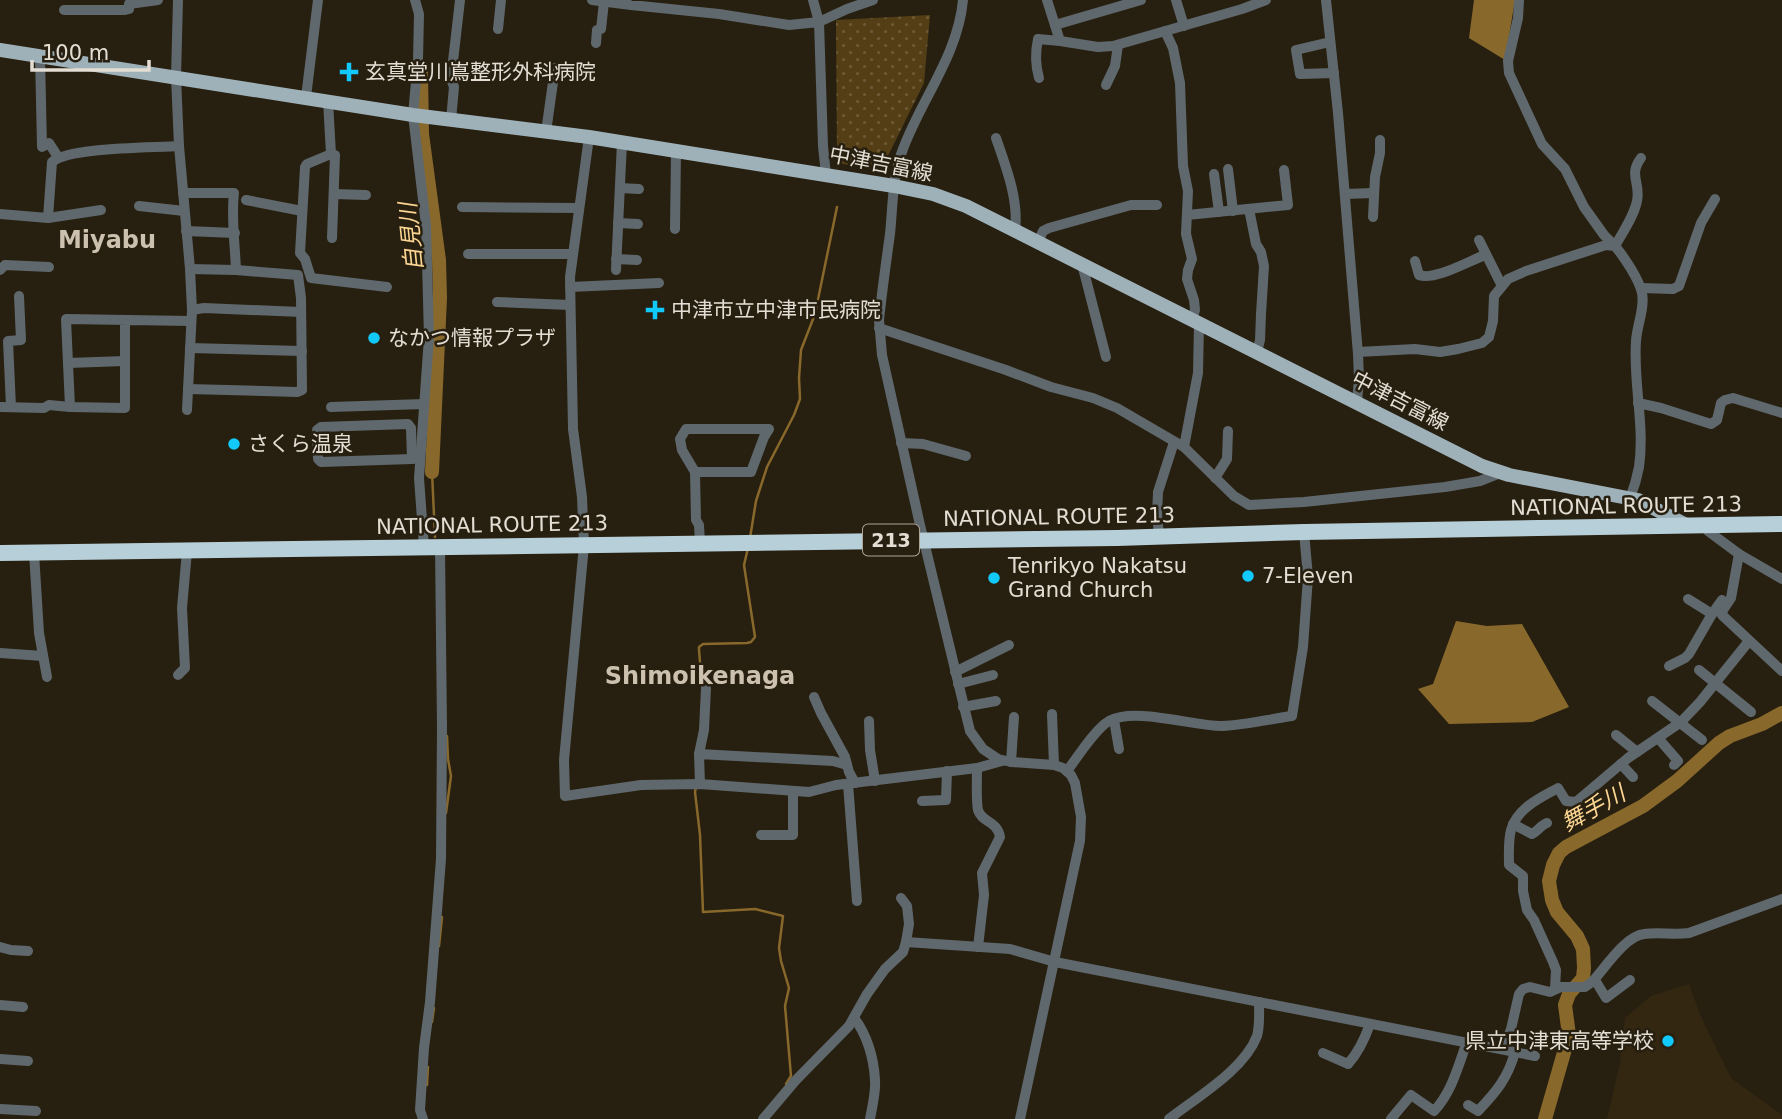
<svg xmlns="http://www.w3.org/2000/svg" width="1782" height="1119" font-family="'DejaVu Sans','Noto Sans JP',sans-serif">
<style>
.built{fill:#332711}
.grass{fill:url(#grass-dots)}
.water{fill:#89692b}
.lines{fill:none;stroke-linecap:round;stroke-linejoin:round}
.stream{stroke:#89692b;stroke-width:2.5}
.river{stroke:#89692b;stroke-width:14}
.minor{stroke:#5f686c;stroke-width:10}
.major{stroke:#9eb1b9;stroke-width:14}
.highway{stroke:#b7cfd8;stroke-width:16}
.poi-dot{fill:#11cafb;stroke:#271f10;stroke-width:2.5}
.labels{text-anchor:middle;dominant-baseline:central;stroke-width:5;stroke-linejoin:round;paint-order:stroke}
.shield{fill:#271f10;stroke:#aba498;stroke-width:2}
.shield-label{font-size:19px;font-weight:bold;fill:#e3ddd3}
.poi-label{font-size:21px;fill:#e3ddd3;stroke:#271f10;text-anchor:start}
.street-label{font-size:21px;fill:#e3ddd3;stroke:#271f10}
.water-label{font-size:23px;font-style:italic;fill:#fcd692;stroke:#271f10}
.quarter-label{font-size:24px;font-weight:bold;fill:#ccc1ae;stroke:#271f10}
</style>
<defs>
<pattern id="grass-dots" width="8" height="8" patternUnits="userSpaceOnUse" patternTransform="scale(1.75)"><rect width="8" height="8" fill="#543e15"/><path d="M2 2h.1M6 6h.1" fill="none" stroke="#6c5936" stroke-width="1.8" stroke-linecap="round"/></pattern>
</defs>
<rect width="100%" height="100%" fill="#271f10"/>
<polygon class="built" points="1689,984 1702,1019 1731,1078 1782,1115 1782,1119 1607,1119 1620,1063 1625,1018 1651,996"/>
<polygon class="grass" points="930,15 924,83 881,170 837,163 836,20"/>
<g class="water">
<polygon points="1474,0 1515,0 1505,60 1469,38"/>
<polygon points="1456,621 1487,626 1522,624 1569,707 1532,722 1449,724 1418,689 1433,684"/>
</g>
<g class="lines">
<g class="stream">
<polyline points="432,472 435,537"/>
<polyline points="750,538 756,501 767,467 794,415 800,399 799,378 801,350 815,314 837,207"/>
<polyline points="702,686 699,650 699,647 703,644 747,643 751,642 755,637 744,565 748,548"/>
<polyline points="696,787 695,792 700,835 703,912 755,909 783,916 779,948 781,961 789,988 785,1006 791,1076 786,1084"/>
<polyline points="446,813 451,776 448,759 447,736"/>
<polyline points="439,946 442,917"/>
<polyline points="432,1022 434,1008"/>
<polyline points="427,1085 428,1067"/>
</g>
<g class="river">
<polyline points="421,72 422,134 439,260 440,298 432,472"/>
<polyline points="1545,1119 1569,1035 1565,1005 1569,994 1583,978 1584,968 1583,949 1577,936 1557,912 1552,900 1549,881 1553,865 1559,853 1566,847 1643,806 1677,781 1719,743 1730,736 1762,724 1782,713"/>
</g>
<g class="minor">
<polyline points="178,0 176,77 179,146 190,269 192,310 187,410"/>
<polyline points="415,0 419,14 418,60 413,115 426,225 429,337 419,478 424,547"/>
<polyline points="592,0 631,5 719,14 789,25 819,22 823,146 826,175"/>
<polyline points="813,0 819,22 847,9 873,0"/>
<path d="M963,0C958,55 922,98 903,149C892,176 893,206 890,234C886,263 882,291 879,320L882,355L920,525L970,731L983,749L998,759L1011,762L1054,765L1063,768L1071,775L1075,783L1081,817L1080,841L1020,1119"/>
<polyline points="1047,0 1060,41 1098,47 1113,46 1242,9 1266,0"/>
<polyline points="1176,0 1184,26"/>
<polyline points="1326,0 1338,113 1358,354 1359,379 1357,402"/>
<path d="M1519,0L1518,18L1508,61L1509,73L1542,144L1565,169L1584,207L1604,235L1615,246C1623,232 1634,216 1637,201C1641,183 1628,175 1641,158"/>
<polyline points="64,10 125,10 129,9 129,4 158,0"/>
<polyline points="1055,25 1141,0"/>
<polyline points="498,29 501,0"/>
<polyline points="1165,31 1173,48 1180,83 1183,166 1188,191 1186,234 1192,259 1188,270 1187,279 1194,300 1195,310 1192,320"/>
<polyline points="1330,42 1296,50 1300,74 1334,73"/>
<polyline points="596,43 597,30 601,29 604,2"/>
<polyline points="40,56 42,147 49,143 58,157"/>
<path d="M1039,78C1035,64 1035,53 1038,39L1060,41"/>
<polyline points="1106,85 1115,66 1118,45"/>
<polyline points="306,97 318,0"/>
<polyline points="328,101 331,154 307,164 305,167 300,253 305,259 311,278 387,287"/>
<polyline points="451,120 454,87 451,79 460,0"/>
<polyline points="546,132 555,68"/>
<polyline points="589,137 570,277 573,429 582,497 584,545 564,760 565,796 641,785 700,784 809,792 836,785 977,768 1002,761"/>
<path d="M996,138C1006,167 1019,200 1015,231"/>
<polyline points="331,154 335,155 332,238"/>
<polyline points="1228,169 1233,211"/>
<polyline points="1214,174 1219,212"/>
<polyline points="620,188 639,189"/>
<path d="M183,193H234C231,218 235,244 236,270"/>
<polyline points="334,194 366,195"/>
<polyline points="1345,194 1374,193"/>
<polyline points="246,200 302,211"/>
<polyline points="139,206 184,211"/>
<polyline points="462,207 579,208"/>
<polyline points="1249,209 1256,244 1261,252 1264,266 1261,314 1260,340 1257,352"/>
<path d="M0,214L48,218L52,162C70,147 152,148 179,146"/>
<polyline points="1187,215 1288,205 1284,170"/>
<polyline points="1373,217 1375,177 1380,153 1380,140"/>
<polyline points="48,218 101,210"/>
<polyline points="618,223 638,224"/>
<polyline points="675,229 676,151"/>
<polyline points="186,231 235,233"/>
<polyline points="1479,240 1502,286"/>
<polyline points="1038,242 1043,231 1049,228 1131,205 1157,205"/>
<polyline points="468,254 573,254"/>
<polyline points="616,259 637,260"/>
<path d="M1415,261L1419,275C1434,281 1469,261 1485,255"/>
<polyline points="1082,264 1106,357"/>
<polyline points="0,270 5,265 49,267"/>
<polyline points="616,270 622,142"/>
<polyline points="570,287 659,283"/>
<polyline points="1641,288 1673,289 1679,286 1701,223 1715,199"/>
<polyline points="497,302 570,305"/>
<polyline points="192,310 204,308 301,312"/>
<polyline points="125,320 125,408 70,407 66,319 191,321"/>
<polyline points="879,328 1006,370 1051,387 1093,398 1117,408 1184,447 1234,496 1249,505 1304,502 1445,487 1480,481 1500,473"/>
<polyline points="190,348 302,351"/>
<path d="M1358,352L1415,349L1440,352L1458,349L1482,343L1489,337L1493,321L1494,296L1508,279L1526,271L1606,245L1615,246C1624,257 1639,279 1642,293C1645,308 1637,325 1636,341C1633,383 1645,425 1639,467C1637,478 1634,488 1630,498"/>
<polyline points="68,363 125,361"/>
<polyline points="188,389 297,392 302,390 301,298 298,275 236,270 190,269"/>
<polyline points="1638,403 1661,408 1711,424 1717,420 1721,403 1725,400 1733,398 1782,413"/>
<polyline points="0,407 44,408 49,405 70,407"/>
<polyline points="11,407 8,341 21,340 19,296"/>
<polyline points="331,407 424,404"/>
<polyline points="901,443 923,444 966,456"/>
<polyline points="1184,447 1198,373 1199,323"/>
<polyline points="412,459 411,428 408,424 321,427 317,430 318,459 321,462 412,459 420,458"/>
<polyline points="695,472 751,472 764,437 769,429 686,429 680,439 682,450 695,472 696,520 699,525 700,543"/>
<polyline points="1215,478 1227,459 1228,431"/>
<polyline points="1706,526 1708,531 1739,554 1782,579"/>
<polyline points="1159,536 1157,514 1158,492 1174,442"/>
<polyline points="34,553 39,633 47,677"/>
<polyline points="1739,554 1731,598 1723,610 1722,615 1782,671"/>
<polyline points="1688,599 1712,614"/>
<polyline points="0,653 43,656"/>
<polyline points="1669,666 1685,658 1689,654 1712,614 1722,600"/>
<polyline points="1699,670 1751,712"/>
<polyline points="955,672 1009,645"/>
<polyline points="178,675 185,668 182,608 187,551"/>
<polyline points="958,684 993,675"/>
<polyline points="814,697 821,713 845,757 849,772 855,783"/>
<polyline points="1652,701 1702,740"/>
<polyline points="963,707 996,701"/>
<polyline points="1052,714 1054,765"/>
<polyline points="1114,720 1119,749"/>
<polyline points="869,721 870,750 875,781"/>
<polyline points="1616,735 1637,752"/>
<polyline points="1658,738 1678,761 1674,765"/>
<polyline points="699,754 704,730 706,688"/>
<polyline points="1011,762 1014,717"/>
<polyline points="1621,764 1633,777"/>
<path d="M977,768C977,778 976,800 978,810C982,823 997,820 1000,837L982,873L984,895L978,947"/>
<path d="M1067,771C1077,758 1095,729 1109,721C1135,707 1192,726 1222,726C1245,725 1270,719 1292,716L1303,647L1308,577L1304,532"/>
<polyline points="700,784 699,754 833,761 847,765"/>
<polyline points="848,784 857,901"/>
<polyline points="922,801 946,800 947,771"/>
<path d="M1513,824L1532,834C1538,831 1541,825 1547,823"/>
<polyline points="761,835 793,835 793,791"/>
<polyline points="906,942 1010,949 1055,962 1535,1056"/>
<polyline points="0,947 11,950 28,951"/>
<polyline points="1595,980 1606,998 1630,980"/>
<path d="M1555,989L1556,970L1553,962L1534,920L1527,910L1523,891V876L1509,865C1509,854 1508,841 1511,830C1517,808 1540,798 1558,788L1566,801L1576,802L1628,758L1681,722L1700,702L1749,641"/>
<polyline points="0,1005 23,1007"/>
<path d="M854,1018C867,1034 874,1059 875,1080C876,1093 872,1107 870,1119"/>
<path d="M1503,1049L1511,1029L1519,994L1523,989L1530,987L1550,992L1561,987H1585L1592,982C1605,968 1625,936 1644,934C1659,932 1674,935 1689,933L1782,899"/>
<path d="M1323,1053L1348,1064C1359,1052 1365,1038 1370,1024"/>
<polyline points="0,1059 28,1061"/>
<path d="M1468,1105L1478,1111C1496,1092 1508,1078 1515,1052"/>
<polyline points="0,1109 36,1111"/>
<polyline points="423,1119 420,1110 424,1048 430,1002 441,859 442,728 440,547"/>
<polyline points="763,1119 796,1080 849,1026 867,994 885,969 903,952 906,942 909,924 907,906 901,898"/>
<path d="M1169,1119C1197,1097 1244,1070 1257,1036C1260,1026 1259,1013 1259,1002"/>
<path d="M1391,1119L1411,1095L1434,1111C1452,1092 1458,1066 1467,1042"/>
</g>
<polyline class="major" points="0,50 413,115 589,137 894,186 933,194 966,206 1482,466 1509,475 1638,500 1688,526"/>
<polyline class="highway" points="0,553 1117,538 1304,532 1782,524"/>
</g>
<g class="poi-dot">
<path d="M345.5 61.5h7v7h7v7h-7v7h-7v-7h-7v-7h7z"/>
<path d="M651.5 299.5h7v7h7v7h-7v7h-7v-7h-7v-7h7z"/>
<circle cx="374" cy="338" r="7"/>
<circle cx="234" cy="444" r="7"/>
<circle cx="1248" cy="576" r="7"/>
<circle cx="994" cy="578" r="7"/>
<circle cx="1668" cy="1041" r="7"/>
</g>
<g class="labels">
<rect class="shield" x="863" y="524.5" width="56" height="31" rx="5"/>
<g class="shield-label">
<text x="891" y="540">213</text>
</g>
<g class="poi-label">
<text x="365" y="72">玄真堂川嶌整形外科病院</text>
<text x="671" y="310">中津市立中津市民病院</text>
<text x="388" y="338">なかつ情報プラザ</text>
<text x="248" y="444">さくら温泉</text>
<text x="1008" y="566">Tenrikyo Nakatsu<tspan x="1008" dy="24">Grand Church</tspan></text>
<text x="1262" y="576">7-Eleven</text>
<text x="1654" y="1041" text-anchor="end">県立中津東高等学校</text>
</g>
<g class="street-label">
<text transform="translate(881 164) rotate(11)">中津吉富線</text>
<text transform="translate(1400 401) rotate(27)">中津吉富線</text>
<text transform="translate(1626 506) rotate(-1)">NATIONAL ROUTE 213</text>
<text transform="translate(1059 517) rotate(-1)">NATIONAL ROUTE 213</text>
<text transform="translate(492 525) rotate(-1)">NATIONAL ROUTE 213</text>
</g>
<g class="water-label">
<text transform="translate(411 237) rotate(-96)">自見川</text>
<text transform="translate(1593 808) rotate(-29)">舞手川</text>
</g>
<g class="quarter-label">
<text x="107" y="240">Miyabu</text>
<text x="700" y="676">Shimoikenaga</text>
</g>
</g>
<path d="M32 60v10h117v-10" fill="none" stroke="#e3ddd3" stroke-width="3.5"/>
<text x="42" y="60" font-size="21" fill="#e3ddd3" stroke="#271f10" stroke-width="5" paint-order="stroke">100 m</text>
</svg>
